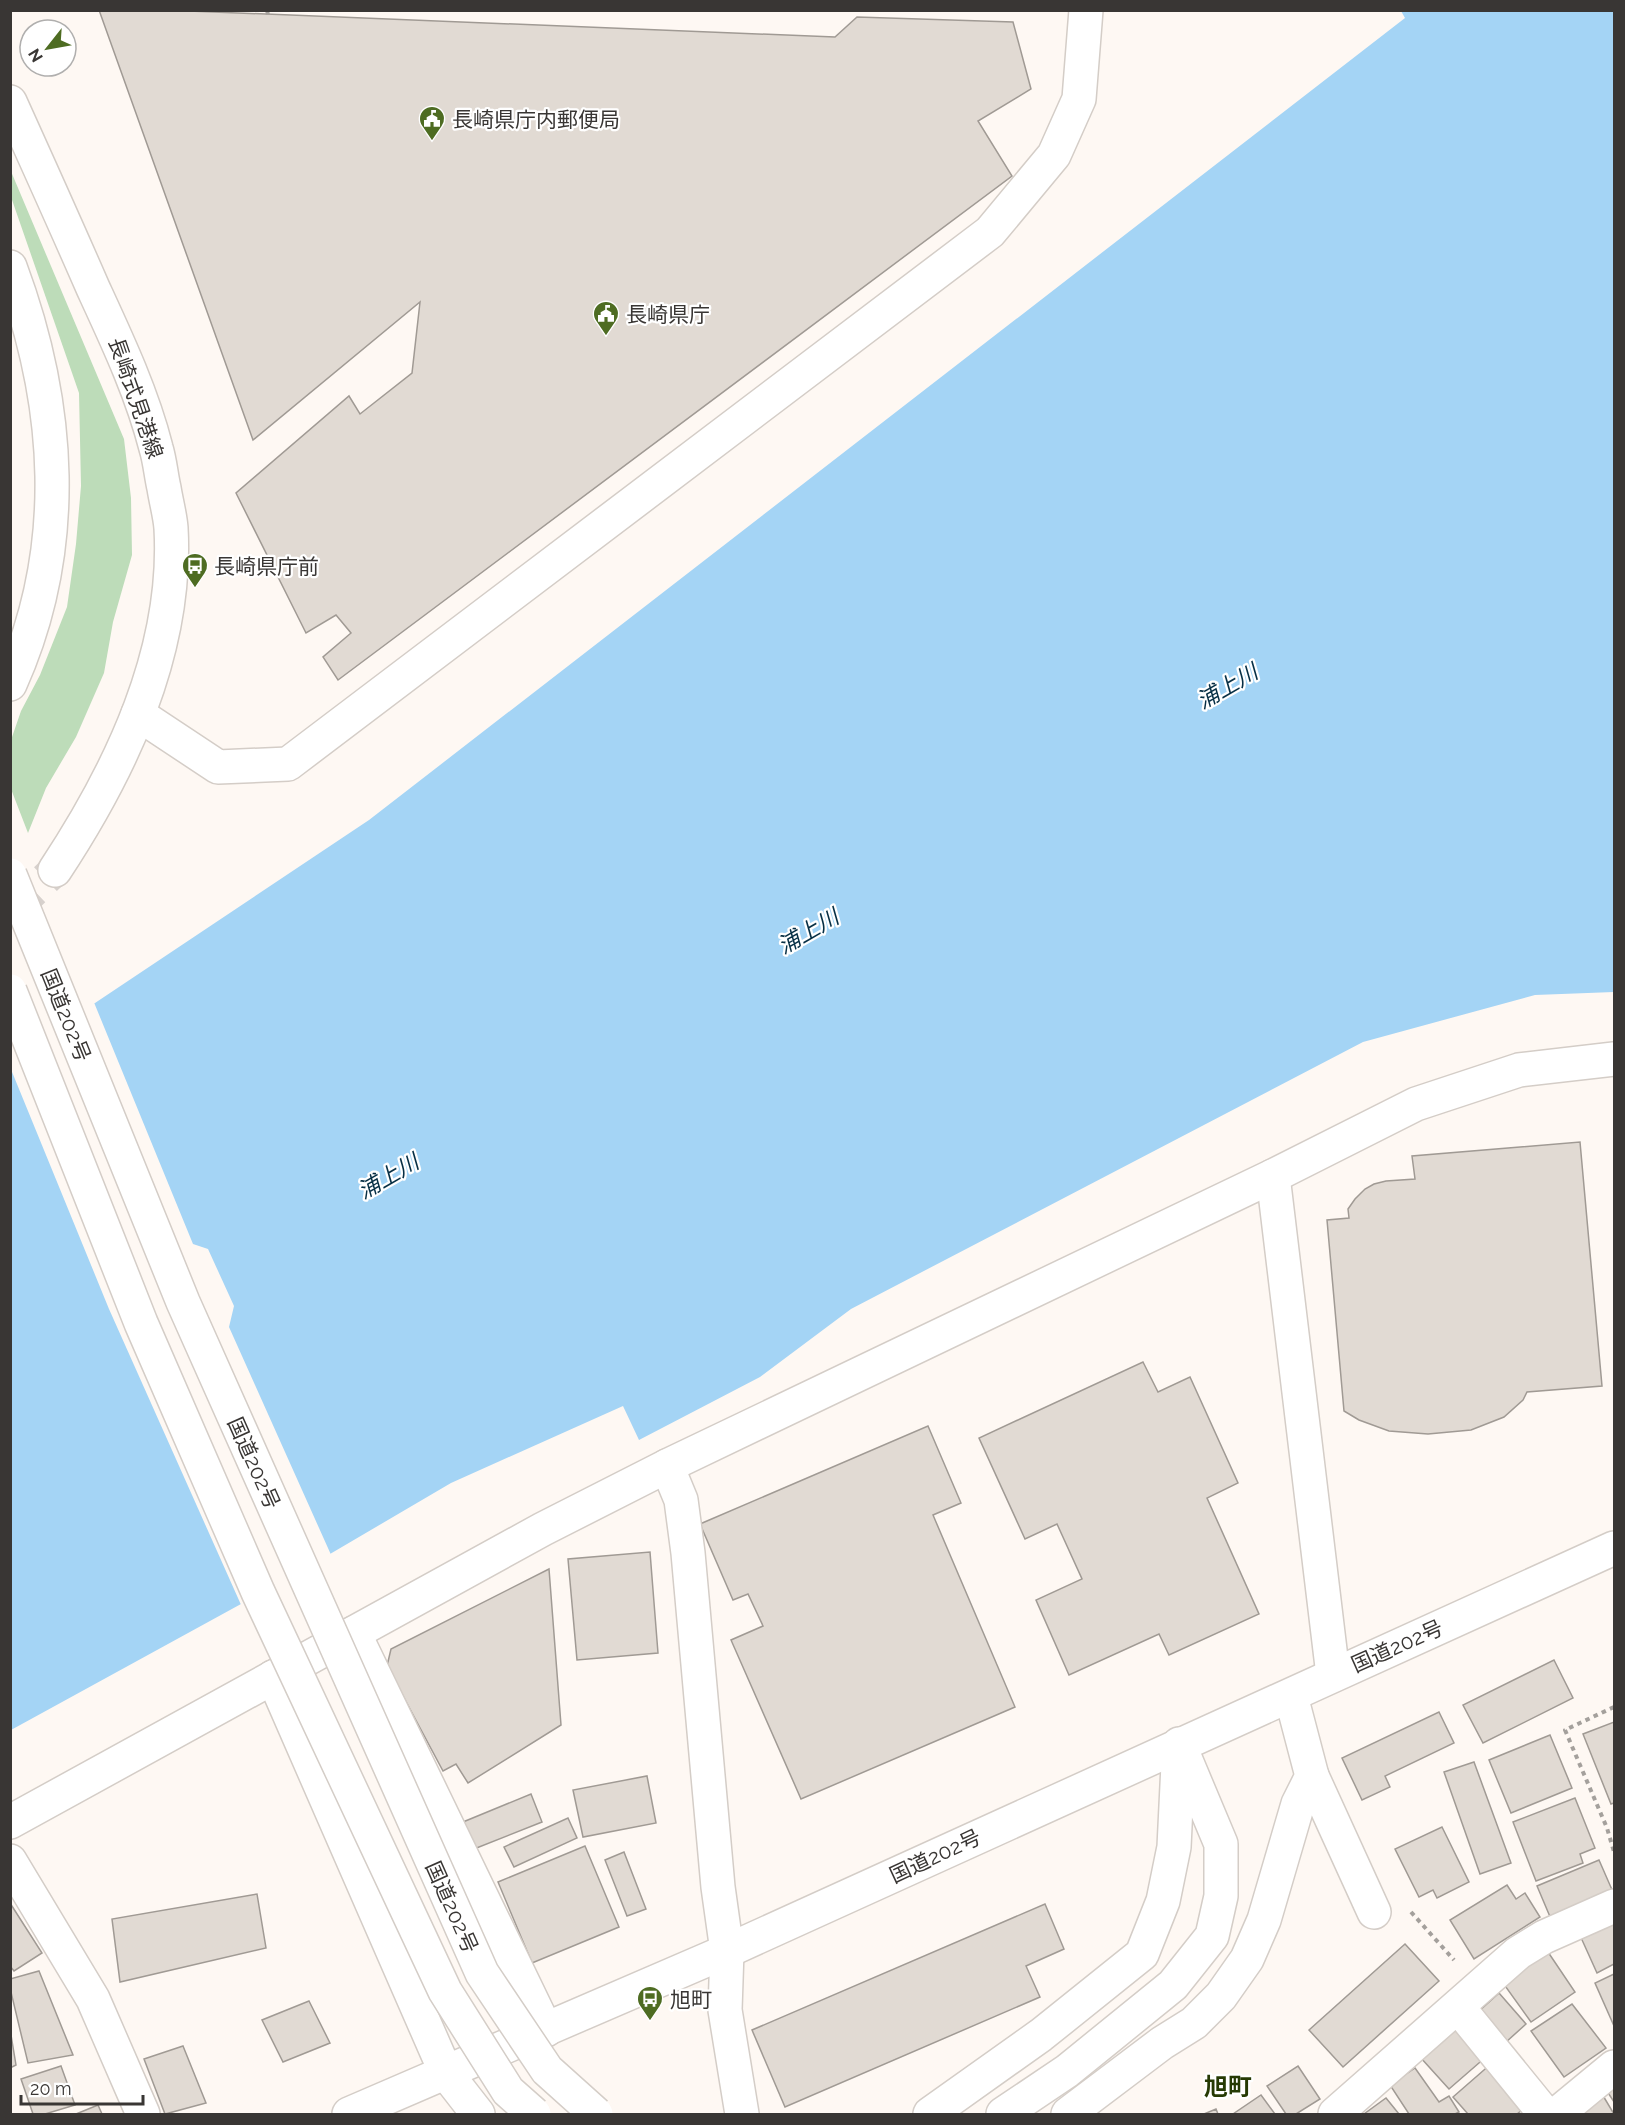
<svg xmlns="http://www.w3.org/2000/svg" width="1625" height="2125" font-family="Raleway,'Noto Sans JP',sans-serif">
<style>
.green{fill:#bddcb9}
.water{fill:#a4d4f5}
.pier{fill:#fef8f3}
.building{fill:#e1dad3;stroke:#a09a94;stroke-width:1.5}
.lines{fill:none;stroke-linecap:round;stroke-linejoin:round}
.secondary-tunnel{stroke:#d7d1cd;stroke-width:33;stroke-dasharray:33 16;stroke-linecap:butt}
.street-casing{stroke:#d4cdc7;stroke-width:36}
.secondary-casing{stroke:#d4cdc7;stroke-width:36}
.highway-casing{stroke:#d4cdc7;stroke-width:36}
.path{stroke:#a4a09c;stroke-width:4;stroke-dasharray:4.5 4.5;stroke-linecap:butt}
.street{stroke:#fff;stroke-width:33}
.secondary{stroke:#fff;stroke-width:33}
.highway{stroke:#fff;stroke-width:33}
.highway-bridge-casing{stroke:#d4cdc7;stroke-width:36;stroke-linecap:butt}
.highway-bridge{stroke:#fff;stroke-width:33}
.labels{text-anchor:middle;dominant-baseline:central;stroke-width:4.5;stroke-linejoin:round;paint-order:stroke}
.poi-label{font-size:21px;fill:#393634;stroke:#fff;text-anchor:start}
.street-label{font-size:21px;fill:#393634;stroke:#fff}
.water-label{font-size:22px;font-style:italic;fill:#062f45;stroke:#fff}
.quarter-label{font-size:24px;font-weight:bold;fill:#263a04;stroke:#fff}
</style>
<rect width="100%" height="100%" fill="#fef8f3"/>
<polygon class="green" points="10,169 124,439 131,498 132,555 113,622 104,673 76,737 46,788 28,833 11,789 11,740 21,711 40,675 67,607 76,544 81,486 79,393 11,197"/>
<polygon class="water" points="1401,11 1614,11 1614,992 1535,995 1363,1042 851,1309 760,1377 639,1440 623,1406 451,1483 330,1554 258,1592 241,1604 11,1730 11,1050 46,1031 66,1015 95,1003 369,820 1405,18"/>
<polygon class="pier" points="93,1000 193,1244 208,1249 234,1306 229,1327 332,1557 260,1594 242,1607 109,1309 10,1067 10,1047 27,1034 50,1025 64,1013"/>
<g class="building">
<polygon points="99,10 164,10 835,37 857,17 1013,22 1031,89 978,121 1012,176 338,680 323,657 351,633 336,615 306,633 236,493 349,396 360,414 412,373 420,302 253,440"/>
<polygon points="1580,1142 1602,1386 1527,1392 1523,1400 1504,1417 1471,1430 1428,1434 1389,1431 1359,1420 1344,1411 1327,1220 1349,1218 1348,1209 1355,1199 1365,1189 1374,1184 1386,1181 1415,1179 1412,1156"/>
<polygon points="1143,1362 1158,1392 1190,1377 1238,1483 1207,1498 1259,1614 1169,1655 1159,1634 1069,1675 1036,1600 1082,1579 1057,1524 1025,1539 979,1438"/>
<polygon points="928,1426 961,1503 933,1515 1015,1707 801,1799 731,1640 763,1626 748,1594 733,1600 700,1524"/>
<polygon points="650,1552 658,1653 577,1660 568,1559"/>
<polygon points="549,1569 561,1725 468,1783 456,1764 443,1771 387,1666 391,1649"/>
<polygon points="1554,1660 1573,1698 1483,1743 1463,1705"/>
<polygon points="1439,1712 1454,1743 1385,1776 1390,1787 1362,1800 1342,1758"/>
<polygon points="1614,1722 1614,1803 1611,1804 1583,1734"/>
<polygon points="1550,1735 1572,1788 1511,1813 1489,1760"/>
<polygon points="1474,1762 1511,1863 1480,1874 1444,1772"/>
<polygon points="647,1776 656,1823 583,1837 573,1790"/>
<polygon points="531,1794 542,1822 474,1849 463,1822"/>
<polygon points="1575,1798 1595,1848 1580,1854 1583,1863 1536,1881 1513,1822"/>
<polygon points="568,1818 577,1838 514,1867 504,1847"/>
<polygon points="1442,1827 1469,1882 1437,1898 1433,1890 1419,1897 1395,1849"/>
<polygon points="585,1846 619,1927 532,1963 498,1882"/>
<polygon points="624,1852 646,1909 627,1916 605,1860"/>
<polygon points="1599,1860 1613,1892 1551,1919 1537,1886"/>
<polygon points="1507,1885 1516,1899 1525,1893 1540,1917 1474,1959 1450,1920"/>
<polygon points="257,1894 266,1948 120,1982 112,1919"/>
<polygon points="10,1903 42,1953 14,1971 10,1966"/>
<polygon points="1045,1904 1064,1949 1026,1966 1040,1997 785,2107 752,2030"/>
<polygon points="1614,1917 1614,1964 1597,1973 1578,1931"/>
<polygon points="1405,1944 1439,1981 1343,2067 1309,2030"/>
<polygon points="1548,1952 1575,1992 1531,2022 1503,1983"/>
<polygon points="39,1971 73,2055 28,2063 10,1988 10,1979"/>
<polygon points="1614,1974 1614,2026 1595,1983"/>
<polygon points="1499,1993 1526,2024 1505,2043 1478,2012"/>
<polygon points="309,2001 330,2043 283,2062 262,2020"/>
<polygon points="1572,2004 1606,2048 1564,2077 1531,2031"/>
<polygon points="1459,2025 1487,2056 1449,2089 1421,2058"/>
<polygon points="10,2029 16,2065 10,2068"/>
<polygon points="183,2046 206,2103 165,2114 144,2059"/>
<polygon points="1492,2063 1528,2105 1517,2114 1468,2114 1453,2097"/>
<polygon points="61,2066 75,2105 45,2114 33,2114 21,2079"/>
<polygon points="1298,2066 1320,2099 1296,2114 1286,2114 1267,2086"/>
<polygon points="1415,2068 1439,2102 1449,2096 1459,2112 1455,2114 1409,2114 1390,2085"/>
<polygon points="1614,2078 1614,2102 1603,2085"/>
<polygon points="1602,2094 1614,2114 1582,2114"/>
<polygon points="1261,2095 1275,2114 1233,2114"/>
<polygon points="1386,2098 1399,2114 1364,2114"/>
<polygon points="98,2105 102,2114 76,2114"/>
<polygon points="1216,2109 1218,2114 1204,2114"/>
</g>
<g class="lines">
<polyline class="secondary-tunnel" points="10,913 55,870"/>
<defs>
<g id="street">
<polyline points="1273,1176 1333,1675"/>
<polyline points="667,1466 681,1500 688,1553 718,1887 727,1951 725,2010 742,2114"/>
<polyline points="354,1633 546,2030"/>
<polyline points="273,1677 446,2073 478,2114"/>
<polyline points="1312,1776 1374,1912"/>
<polyline points="10,1861 93,1999 143,2114"/>
<polyline points="1458,2007 1545,2114"/>
<polyline points="1068,2114 1162,2043 1194,2023 1221,1996 1247,1959 1264,1920 1298,1804 1312,1776 1291,1696"/>
<polyline points="1335,2114 1518,1953 1544,1937 1614,1906"/>
<polyline points="1557,2114 1614,2067"/>
</g>
<g id="secondary">
<path d="M10,102C38,164 66,226 93,288C117,340 142,393 156,448C160,461 161,475 164,488C166,501 170,515 171,528C178,651 121,770 55,870"/>
<path d="M10,267C61,404 71,548 10,684"/>
<polyline points="138,714 218,767 288,764 990,232 1054,155 1079,99 1086,10"/>
<polyline points="10,1822 543,1529 667,1466 1273,1176 1416,1104 1519,1070 1614,1059"/>
</g>
<g id="highway">
<polyline points="349,2114 727,1951 1614,1548"/>
<polyline points="930,2114 1041,2035 1142,1954 1163,1901 1174,1847 1179,1744"/>
<polyline points="1003,2114 1067,2071 1173,1985 1212,1936 1221,1896 1221,1844 1182,1751"/>
</g>
</defs>
<use href="#street" class="street-casing"/>
<use href="#secondary" class="secondary-casing"/>
<use href="#highway" class="highway-casing"/>
<g class="path">
<polyline points="267,10 268,15"/>
<polyline points="1614,1707 1565,1730 1607,1828 1614,1852"/>
<polyline points="1411,1912 1454,1960"/>
</g>
<use href="#street" class="street"/>
<use href="#secondary" class="secondary"/>
<use href="#highway" class="highway"/>
<defs>
<g id="highway-bridge">
<polyline points="10,875 183,1302 482,1973 547,2070 596,2114"/>
<polyline points="10,991 141,1323 258,1592 445,1991 508,2091 534,2114"/>
</g>
</defs>
<use href="#highway-bridge" class="highway-bridge-casing"/>
<use href="#highway-bridge" class="highway-bridge"/>
</g>
<defs>
<symbol id="civic-pin" viewBox="-11 -11 22 30"><path d="M0 17L-7.5 6A9.5 9.5 0 1 1 7.5 6Z" fill="#4e6c22" stroke="#fff"/><path d="M-.6-6.5H3V-4.5H.6V-3L4-1V1h2V6H-6V1h2V-1L-.6-3ZM-1.2 2.5V6h2.4V2.5Z" fill="#fff"/></symbol>
<symbol id="bus-pin" viewBox="-11 -11 22 30"><path d="M0 17L-7.5 6A9.5 9.5 0 1 1 7.5 6Z" fill="#4e6c22" stroke="#fff"/><path d="M-5-6H5V4H4V6H2V4H-2V6H-4V4H-5ZM-3.5-4V0h7V-4ZM-3.5 1.2v1.5H-2V1.2ZM2 1.2v1.5H3.5V1.2Z" fill="#fff"/></symbol>
</defs>
<g fill-rule="evenodd">
<use href="#civic-pin" x="417" y="104" width="30" height="40"/>
<use href="#civic-pin" x="591" y="299" width="30" height="40"/>
<use href="#bus-pin" x="180" y="551" width="30" height="40"/>
<use href="#bus-pin" x="635" y="1984" width="30" height="40"/>
</g>
<g class="labels">
<g class="poi-label">
<text x="452" y="119">長崎県庁内郵便局</text>
<text x="626" y="314">長崎県庁</text>
<text x="214" y="566">長崎県庁前</text>
<text x="670" y="1999">旭町</text>
</g>
<g class="street-label">
<text transform="translate(136 398) rotate(71)">長崎式見港線</text>
<text transform="translate(66 1015) rotate(68)">国道202号</text>
<text transform="translate(254 1463) rotate(66)">国道202号</text>
<text transform="translate(1397 1646) rotate(-24)">国道202号</text>
<text transform="translate(935 1856) rotate(-25)">国道202号</text>
<text transform="translate(452 1907) rotate(66)">国道202号</text>
</g>
<g class="water-label">
<text transform="translate(1227 686) rotate(-30)">浦上川</text>
<text transform="translate(808 931) rotate(-30)">浦上川</text>
<text transform="translate(388 1176) rotate(-30)">浦上川</text>
</g>
<g class="quarter-label">
<text x="1228" y="2086">旭町</text>
</g>
</g>
<rect width="1625" height="2125" fill="none" stroke="#393634" stroke-width="24"/>
<g transform="translate(48 48) rotate(239)"><circle r="28" fill="#ffffff" stroke="#b0afae" stroke-width="1.5"/>
<path d="M0-4.5L10 22L0 15L-10 22Z" fill="#4e6c22"/>
<text y="-9" font-size="16" font-weight="bold" text-anchor="middle" fill="#393634">N</text>
</g>
<path d="M21 2095v9h122v-9" fill="none" stroke="#393634" stroke-width="3"/>
<text x="30" y="2095" font-size="18" fill="#393634" stroke="#ffffff" stroke-width="4.5" paint-order="stroke">20 m</text>
</svg>
